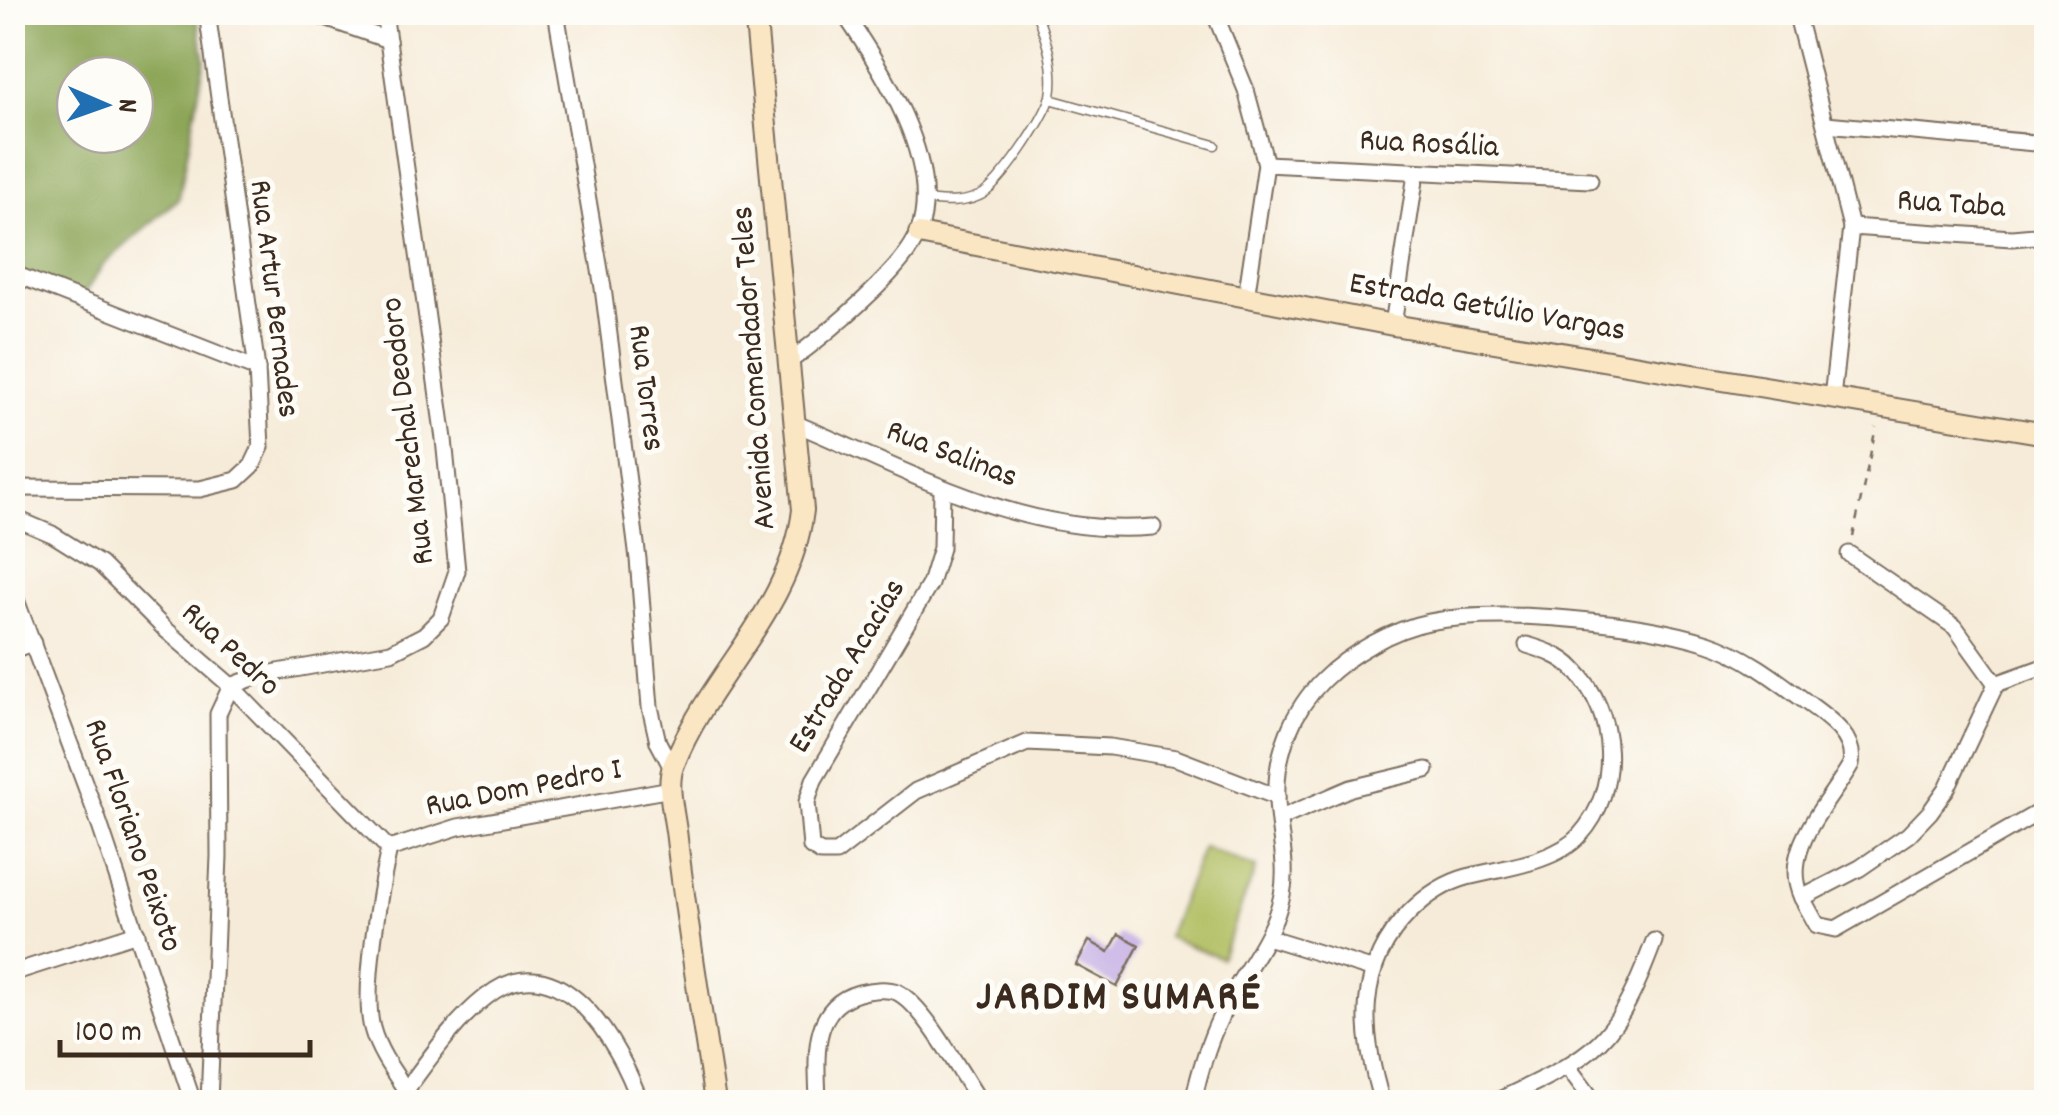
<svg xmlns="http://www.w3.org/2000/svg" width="2059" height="1115" font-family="Dekko,sans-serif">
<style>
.green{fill:#b0be61;stroke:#767440;stroke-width:2.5}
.forest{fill:#8ca557;stroke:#64683a;stroke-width:2.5;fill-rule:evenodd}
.building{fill:#b79be0}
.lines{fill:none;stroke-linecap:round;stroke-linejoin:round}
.lane-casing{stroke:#7c6e5f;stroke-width:11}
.street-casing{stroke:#7c6e5f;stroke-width:19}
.secondary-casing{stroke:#7c6e5f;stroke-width:24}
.path{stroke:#7c6e5f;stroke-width:2.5;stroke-dasharray:8 8;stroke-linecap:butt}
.lane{stroke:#fff;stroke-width:8}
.street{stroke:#fff;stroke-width:15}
.secondary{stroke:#fbe6c3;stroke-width:20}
.labels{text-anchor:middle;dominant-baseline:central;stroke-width:10;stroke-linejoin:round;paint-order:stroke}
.street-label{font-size:32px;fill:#3b2a1e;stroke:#fdfcf7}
.district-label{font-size:42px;font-weight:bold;letter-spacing:2.5px;fill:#3b2a1e;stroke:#fdfcf7}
</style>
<rect width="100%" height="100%" fill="#fdfcf7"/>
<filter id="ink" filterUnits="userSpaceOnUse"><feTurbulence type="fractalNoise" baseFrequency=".01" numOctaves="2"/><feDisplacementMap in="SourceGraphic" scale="20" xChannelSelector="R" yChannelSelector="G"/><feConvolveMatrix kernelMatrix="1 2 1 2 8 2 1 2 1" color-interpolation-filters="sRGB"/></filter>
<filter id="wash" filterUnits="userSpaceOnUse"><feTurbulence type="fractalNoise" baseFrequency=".0048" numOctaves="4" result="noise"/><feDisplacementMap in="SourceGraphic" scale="40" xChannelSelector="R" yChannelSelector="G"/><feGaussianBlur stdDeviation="2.25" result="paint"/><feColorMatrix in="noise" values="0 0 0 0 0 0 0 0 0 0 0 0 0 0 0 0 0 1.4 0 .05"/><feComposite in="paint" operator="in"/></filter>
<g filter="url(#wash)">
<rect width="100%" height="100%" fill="#f6ebd8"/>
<polygon class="green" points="1203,847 1256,868 1221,958 1167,937"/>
<path class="forest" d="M13,13H196L205,59L179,198L103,265L78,303L13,282ZM75,75H135V135H75Z"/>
<g id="blocks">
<polygon class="building" points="1119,934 1139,945 1117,987 1076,965 1089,941 1109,952"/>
</g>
</g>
<g filter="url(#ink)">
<use href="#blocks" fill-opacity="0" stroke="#7c6e5f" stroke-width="2.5"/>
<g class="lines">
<defs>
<g id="lane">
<polyline points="1050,99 1215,145"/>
<path d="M926,200C945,202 961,204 979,196C998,189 1047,116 1051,96C1056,67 1046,39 1036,12"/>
</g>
<g id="street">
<polyline points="308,12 388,40"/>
<polyline points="556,12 603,288 638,559 650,707 658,742 672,768"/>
<polyline points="1214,12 1246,90 1266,164 1246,298"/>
<polyline points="1796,12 1851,227 1832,398"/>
<polyline points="1826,124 2046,144"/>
<polyline points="1266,164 1590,180"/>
<polyline points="1851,227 2012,238 2046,235"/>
<polyline points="12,273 257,369"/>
<polyline points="1393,325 1416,174"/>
<path d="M790,361C824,336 906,269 919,231C943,162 881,67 843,12"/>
<path d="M794,423C907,470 1025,539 1153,527"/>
<polyline points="12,488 200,489 237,480 252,466 261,447 257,369 207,12"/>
<polyline points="942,489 941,548 930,584 814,780 807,802 811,847 821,853 836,853 916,791 1027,743 1110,747 1176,758 1277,797"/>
<polyline points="12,517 52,534 100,564 165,629 231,686 389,849"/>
<polyline points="1849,554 1955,627 1996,684"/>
<polyline points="12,589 95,811 193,1102"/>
<polyline points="12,650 33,643"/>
<polyline points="1281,818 1351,788 1426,770"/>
<polyline points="389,849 458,827 671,789"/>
<path d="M389,849C380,889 362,991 372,1028C379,1055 399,1079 414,1102"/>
<polyline points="1802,898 1817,925 1836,929 2046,808"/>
<polyline points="1267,937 1371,969"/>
<polyline points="12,973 137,933"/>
<polyline points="1568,1067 1594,1102"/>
<path d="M406,1090C430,1058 454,1022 486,997C559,938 620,1044 640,1102"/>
<polyline points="209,1102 219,856 218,714 231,686 261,675 391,652 424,635 441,618 457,571 444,439 384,12"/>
<path d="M818,1102C817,1060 809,1007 859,993C869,990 887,988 897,992C925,1006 962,1076 980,1102"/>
<path d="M1193,1102C1199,1074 1208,1043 1221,1016C1240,974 1273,940 1282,895C1289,862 1277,829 1277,797C1275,754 1293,709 1323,680C1349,654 1393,629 1429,622C1500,608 1638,621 1708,643C1743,654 1776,679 1805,701C1826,717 1856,735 1851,764C1828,805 1779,850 1802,898L1860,868L1908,835L1930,812L1947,788L1996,684L2046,666"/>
<path d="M1382,1102C1361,1033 1355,967 1410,912C1426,896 1445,883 1467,877C1501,868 1555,863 1580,835C1621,790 1617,712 1574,669C1562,656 1544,650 1527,645"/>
<path d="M1495,1102C1596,1054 1614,1048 1654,941"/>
</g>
<g id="secondary">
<polyline points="919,234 1393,325 2046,434"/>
<path d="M715,1102C702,1015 687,928 677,839C675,817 665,785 674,764C710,673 791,611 803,510L755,12"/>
</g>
</defs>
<use href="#lane" class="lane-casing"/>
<use href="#street" class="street-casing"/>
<use href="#secondary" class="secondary-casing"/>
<polyline class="path" points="1853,537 1876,427"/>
<use href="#lane" class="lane"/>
<use href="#street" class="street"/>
<use href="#secondary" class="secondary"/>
</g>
</g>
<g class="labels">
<g class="street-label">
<text transform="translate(1429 146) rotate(3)">Rua Rosália</text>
<text transform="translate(1951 206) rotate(4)">Rua Taba</text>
<text transform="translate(272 299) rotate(83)">Rua Artur Bernades</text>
<text transform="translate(1487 309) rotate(10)">Estrada Getúlio Vargas</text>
<text transform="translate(756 368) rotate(-94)">Avenida Comendador Teles</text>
<text transform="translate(644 388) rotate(83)">Rua Torres</text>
<text transform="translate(410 431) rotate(-97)">Rua Marechal Deodoro</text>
<text transform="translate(951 456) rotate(21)">Rua Salinas</text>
<text transform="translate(229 651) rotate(43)">Rua Pedro</text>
<text transform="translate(849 667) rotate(-59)">Estrada Acacias</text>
<text transform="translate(524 790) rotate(-11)">Rua Dom Pedro I</text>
<text transform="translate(131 836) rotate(71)">Rua Floriano Peixoto</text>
</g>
<g class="district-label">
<text x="1119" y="1000">JARDIM SUMARÉ</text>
</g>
</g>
<rect width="2059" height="1115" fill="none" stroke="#fdfcf7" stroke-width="50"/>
<g transform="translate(105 105) rotate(92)"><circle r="48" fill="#fdfcf7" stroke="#afa8a0" stroke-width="2.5"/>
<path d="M0-8L18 38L0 25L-18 38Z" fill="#1f6fb2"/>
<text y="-15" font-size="28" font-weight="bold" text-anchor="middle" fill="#3b2a1e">N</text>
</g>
<path d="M60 1040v15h250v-15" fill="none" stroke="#3b2a1e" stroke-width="5"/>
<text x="75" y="1040" font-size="30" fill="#3b2a1e" stroke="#fdfcf7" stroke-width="8" paint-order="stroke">100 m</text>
</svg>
